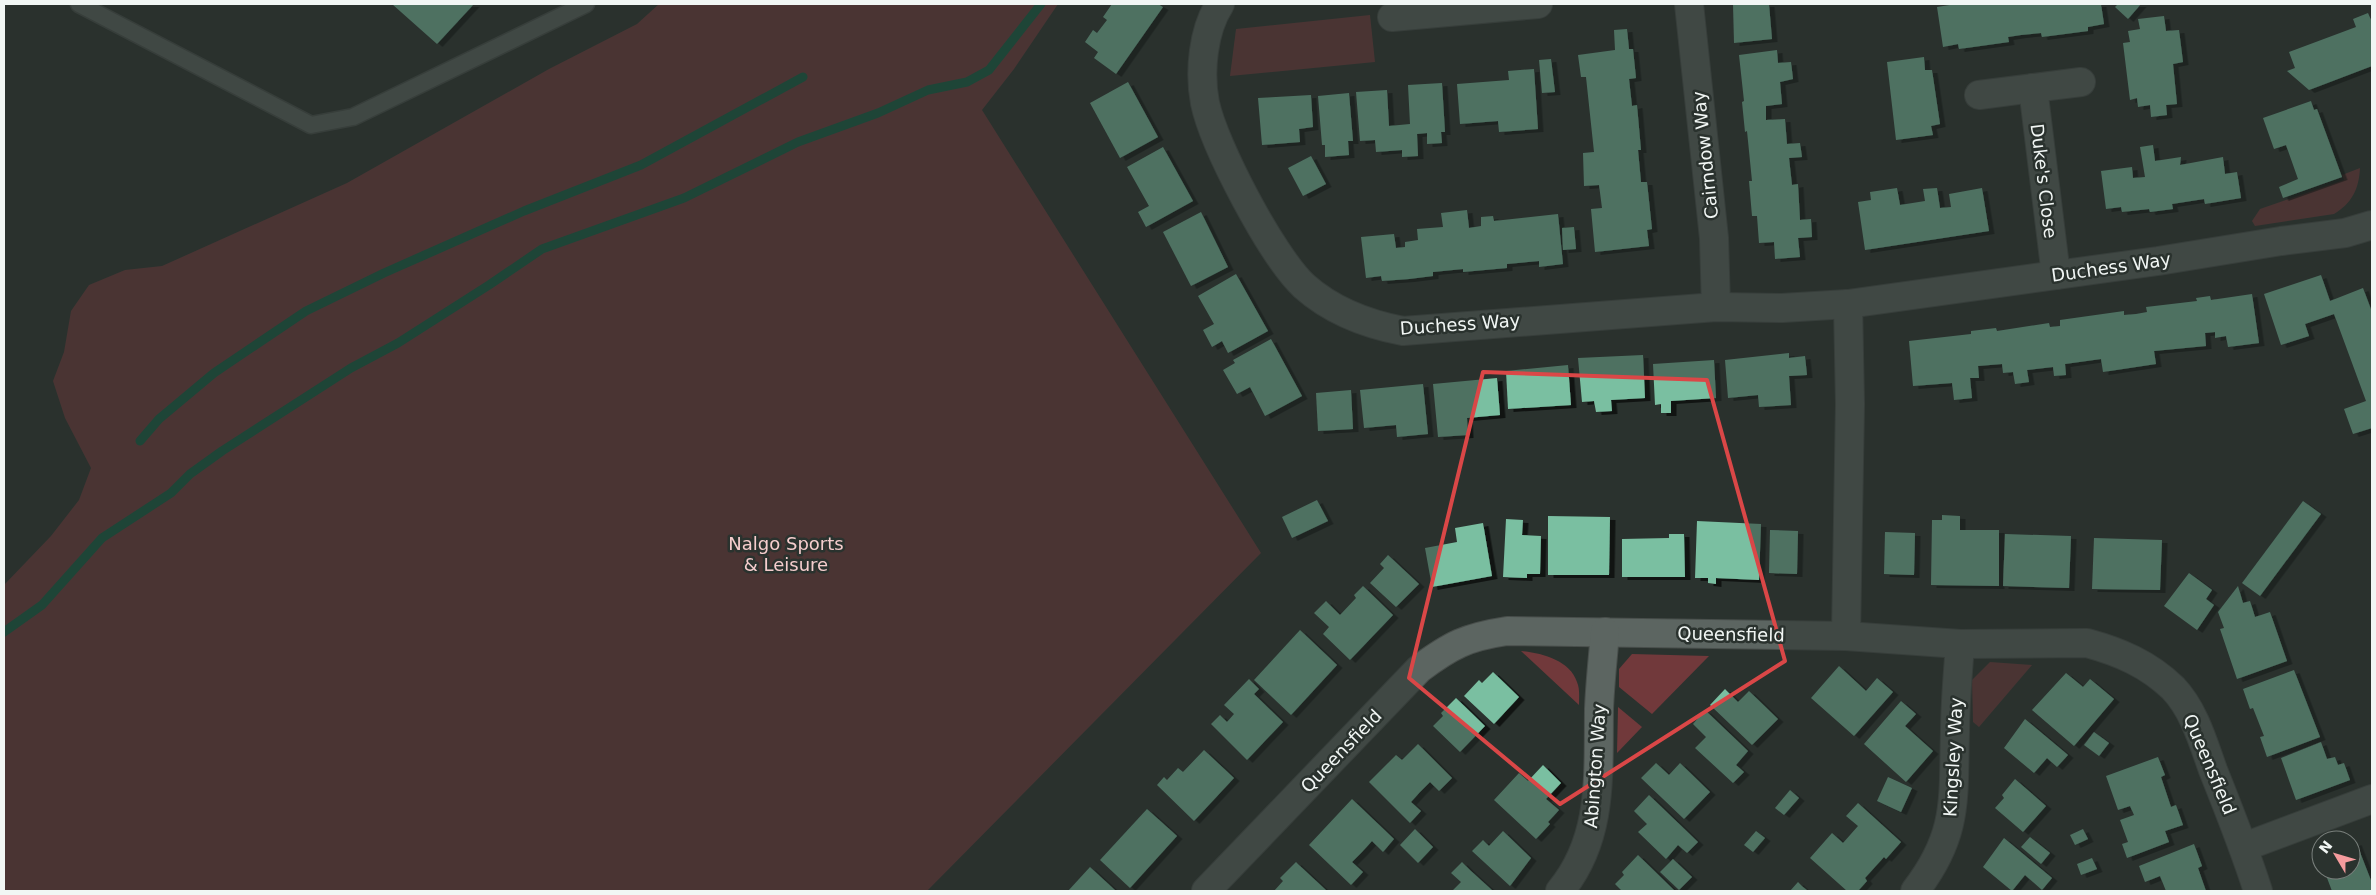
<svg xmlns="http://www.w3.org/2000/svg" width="2376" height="895" font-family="'DejaVu Sans',sans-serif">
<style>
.green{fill:#71393b}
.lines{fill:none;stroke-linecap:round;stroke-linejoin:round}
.stream{stroke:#115d44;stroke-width:9}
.building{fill:#7abfa1;filter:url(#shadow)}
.service-casing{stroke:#484e4b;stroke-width:19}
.minor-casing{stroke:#484e4b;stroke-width:30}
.service{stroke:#5c6561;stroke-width:16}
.minor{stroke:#5c6561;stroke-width:28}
.marked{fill:none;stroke:#da4747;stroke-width:4;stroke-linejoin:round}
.labels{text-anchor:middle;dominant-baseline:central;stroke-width:5;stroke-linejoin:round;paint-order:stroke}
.street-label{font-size:18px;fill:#f1f6f4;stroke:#2a322e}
.park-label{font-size:18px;fill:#f5cdcd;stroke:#2a322e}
</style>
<defs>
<filter id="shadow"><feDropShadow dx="5.5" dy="3" stdDeviation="0" flood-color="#0009"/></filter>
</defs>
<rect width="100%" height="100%" fill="#2a322e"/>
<g class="green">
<polygon points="659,4 1058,4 1014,69 982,110 1261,553 927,891 4,891 4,585 51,536 79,500 91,468 65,418 53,381 64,352 71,311 89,285 125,270 162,266 347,183 549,69 637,24"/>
<polygon points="1370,15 1375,62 1230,76 1236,29"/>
<path d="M2360,168C2359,189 2352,203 2334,214L2255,226L2252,221L2260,209L2344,180L2342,175Z"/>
<path d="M1521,651C1541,653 1570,660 1577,682C1580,689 1579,697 1579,705Z"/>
<polygon points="1632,654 1709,656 1652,714 1619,687 1619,669"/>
<polygon points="1990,662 2032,665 1979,727 1973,722 1972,680"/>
<polygon points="1618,707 1642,727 1617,753"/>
</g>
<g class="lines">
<g class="stream">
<polyline points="140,441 159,419 214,373 306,311 384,273 524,211 641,165 803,77"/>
<polyline points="4,632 42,605 102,538 171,493 190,474 222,451 351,368 398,343 489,285 542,249 684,198 798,142 878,113 928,90 967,82 989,70 1041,4"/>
</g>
</g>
<g class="building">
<polygon points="392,4 474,4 437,44"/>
<polygon points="1112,4 1158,4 1163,7 1116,74 1094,58 1098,52 1085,42 1093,30 1097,33 1107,20 1103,17"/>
<polygon points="1733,4 1769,4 1772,39 1734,43"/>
<polygon points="1956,4 2101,4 2104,24 2088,27 2088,31 2042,37 2041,33 2021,35 2008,37 2009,42 1959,49 1958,44 1943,47 1937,7"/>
<polygon points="2118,4 2141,4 2128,19 2115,7"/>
<polygon points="2368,13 2372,22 2372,66 2309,90 2287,71 2295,68 2289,52 2356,27 2353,19"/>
<polygon points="2164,16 2166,31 2179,30 2183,62 2173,64 2177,104 2166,105 2167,115 2151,117 2150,105 2138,107 2137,98 2130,100 2123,43 2130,42 2128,31 2140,29 2138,19"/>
<polygon points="1627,29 1629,49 1633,49 1636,78 1629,79 1632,106 1637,105 1641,150 1638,150 1641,182 1647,182 1652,229 1647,230 1649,246 1595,252 1591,209 1602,208 1599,185 1584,186 1583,153 1594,152 1586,77 1581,77 1578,55 1615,50 1614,30"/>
<polygon points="1777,50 1778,63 1791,62 1793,79 1780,82 1782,104 1766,106 1766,120 1785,119 1787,144 1800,143 1802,157 1789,158 1792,185 1798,184 1800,220 1811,219 1812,237 1798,238 1800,257 1775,259 1774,242 1759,243 1757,216 1752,216 1749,181 1752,181 1747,131 1745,132 1742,102 1744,101 1739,55"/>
<polygon points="1924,57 1925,70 1932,70 1940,124 1931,126 1933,135 1896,140 1887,62"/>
<polygon points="1551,59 1555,92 1542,93 1539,60"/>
<polygon points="1534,69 1538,129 1499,132 1498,121 1460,124 1457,84 1509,80 1508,71"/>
<polygon points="1128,82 1158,137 1120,158 1090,103"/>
<polygon points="1442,83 1445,132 1441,132 1442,143 1427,144 1427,133 1417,134 1418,156 1402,157 1402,150 1376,152 1375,140 1360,141 1356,92 1387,90 1389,126 1410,124 1408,85"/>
<polygon points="1349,93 1353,141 1348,141 1349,155 1325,157 1325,145 1322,145 1318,96"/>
<polygon points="1311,95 1313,127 1299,129 1300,142 1262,145 1258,98"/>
<polygon points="2311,101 2314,110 2317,109 2342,177 2283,198 2279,187 2298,179 2286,145 2274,149 2263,118"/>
<polygon points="2153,145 2155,161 2181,157 2180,165 2223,157 2225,174 2237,172 2241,198 2205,204 2204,199 2172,204 2173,209 2150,212 2149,209 2122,212 2121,207 2106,209 2101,171 2132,167 2133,178 2145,177 2140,147"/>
<polygon points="1163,147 1193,201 1146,227 1138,212 1149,206 1127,167"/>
<polygon points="1311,156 1326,184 1303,196 1288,168"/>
<polygon points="1897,188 1900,205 1925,201 1923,189 1937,188 1940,208 1951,207 1949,194 1982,188 1989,231 1865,250 1858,202 1871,200 1870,192"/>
<polygon points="1467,210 1469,228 1481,226 1481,217 1493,216 1494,221 1558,214 1563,264 1539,267 1539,261 1507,264 1507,268 1463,272 1463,269 1433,272 1433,276 1409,279 1382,281 1381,276 1366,278 1361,237 1394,234 1396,248 1405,247 1405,242 1418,240 1417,229 1443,227 1441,213"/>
<polygon points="1201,212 1228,267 1191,286 1163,232"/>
<polygon points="1574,227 1576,249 1563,250 1562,228"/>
<polygon points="1236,274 1268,331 1228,353 1222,341 1212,347 1203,330 1214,324 1198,296"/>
<polygon points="2321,275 2330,301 2363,288 2372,312 2372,428 2353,434 2344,409 2366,401 2334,314 2305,324 2309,336 2281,345 2264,294"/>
<polygon points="2252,294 2259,343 2228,347 2226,336 2215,338 2215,332 2205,333 2206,346 2154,351 2156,364 2103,372 2101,359 2065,364 2066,375 2054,376 2053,367 2027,370 2029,382 2015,384 2013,372 2003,373 2002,364 1978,366 1979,378 1970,378 1972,398 1954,400 1952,383 1913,386 1909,341 1971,334 1971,331 1996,328 1997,331 2049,323 2050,327 2060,326 2060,320 2124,311 2124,315 2136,314 2147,312 2146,307 2197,301 2196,298 2210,296 2211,300"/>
<polygon points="1271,339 1302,396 1265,416 1250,387 1237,394 1223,370 1235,363 1233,360"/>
<polygon points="1789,353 1789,358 1805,356 1807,375 1789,376 1791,405 1759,407 1758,395 1728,398 1725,360"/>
<polygon points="1643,355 1645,398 1611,400 1612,411 1596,412 1594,401 1582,402 1578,358"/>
<polygon points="1714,360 1716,398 1671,401 1671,413 1661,413 1661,404 1655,405 1653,364"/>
<polygon points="1568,365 1571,405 1508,409 1506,371"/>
<polygon points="1497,378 1500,415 1467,418 1468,435 1438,437 1433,384"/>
<polygon points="1423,384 1428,434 1397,437 1396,425 1364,428 1360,390"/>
<polygon points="1351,390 1353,429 1318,431 1316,393"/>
<polygon points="1317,500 1328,521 1292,538 1282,517"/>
<polygon points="2303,501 2321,514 2260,596 2242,583"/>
<polygon points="1942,515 1960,516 1960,530 1999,530 1999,586 1931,585 1932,520 1942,520"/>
<polygon points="1548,516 1610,517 1609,575 1548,575"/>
<polygon points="1506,519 1523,520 1522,535 1541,536 1540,574 1527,574 1527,578 1503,577"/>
<polygon points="1697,521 1761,524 1759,580 1716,578 1716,584 1708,583 1708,578 1695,578"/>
<polygon points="1483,523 1492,576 1432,587 1425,548 1457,542 1455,528"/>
<polygon points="1770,530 1798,531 1797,574 1769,573"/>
<polygon points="1885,532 1915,533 1914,575 1884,574"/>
<polygon points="1669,534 1684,534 1685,577 1622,577 1622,539 1669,538"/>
<polygon points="2005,534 2071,536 2069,588 2003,586"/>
<polygon points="2094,538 2162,540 2160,590 2092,589"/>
<polygon points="1388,555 1419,584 1396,607 1370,583 1384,568 1380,564"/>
<polygon points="2189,573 2212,590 2206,599 2214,605 2197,630 2164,606"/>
<polygon points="1363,586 1393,615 1350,660 1323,634 1329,627 1314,613 1326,601 1340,615 1356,598 1354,595"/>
<polygon points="2238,586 2243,603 2250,601 2255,617 2270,612 2287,661 2237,679 2220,629 2224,628 2218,612"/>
<polygon points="1300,630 1337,665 1291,715 1254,680"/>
<polygon points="1839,666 1866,691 1877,678 1893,692 1854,736 1811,698"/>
<polygon points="2294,670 2320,737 2267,757 2260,737 2264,736 2253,708 2250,709 2243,689"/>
<polygon points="1493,672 1519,697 1494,724 1464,696 1479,680 1482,683"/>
<polygon points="2066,673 2083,687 2090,679 2114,699 2074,746 2032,710"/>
<polygon points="1249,679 1259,689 1254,694 1283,722 1247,760 1211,724 1220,715 1227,722 1234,714 1224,705"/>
<polygon points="1725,689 1738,702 1749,691 1778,719 1752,745 1710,705"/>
<polygon points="1456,698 1485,726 1460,752 1433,726 1443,716 1441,713"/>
<polygon points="1901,701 1916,714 1905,726 1933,751 1906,782 1864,744"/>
<polygon points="1705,710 1748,751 1736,765 1744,772 1733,783 1695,748 1706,737 1693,724"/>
<polygon points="2025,719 2068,755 2057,767 2047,758 2034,773 2004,748"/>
<polygon points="2094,732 2109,743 2099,756 2084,745"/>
<polygon points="2321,742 2327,759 2335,757 2338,765 2344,763 2350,780 2296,800 2281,758"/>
<polygon points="1418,744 1452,778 1439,791 1430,782 1420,792 1411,802 1421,811 1410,823 1369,782 1396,755 1402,760"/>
<polygon points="1204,750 1234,778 1194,821 1157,785 1164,777 1167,780 1178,768 1183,772"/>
<polygon points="2158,757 2165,775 2161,777 2171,807 2176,805 2183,825 2165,831 2169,842 2127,858 2122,844 2128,842 2120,820 2134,815 2130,806 2118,810 2106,776"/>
<polygon points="1656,763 1669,775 1680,763 1710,792 1684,819 1641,778"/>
<polygon points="1543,765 1561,783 1546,799 1559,810 1548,822 1550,824 1536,839 1494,800 1519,773 1528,781"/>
<polygon points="1888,777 1912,788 1901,812 1877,801"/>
<polygon points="2015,779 2046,806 2023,832 1995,808 2004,798 2002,795"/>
<polygon points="1790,790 1799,798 1784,815 1775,808"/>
<polygon points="1649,795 1698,842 1687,853 1678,845 1666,859 1638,832 1647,824 1634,811"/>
<polygon points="1352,799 1394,839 1383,852 1372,841 1362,852 1352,862 1363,872 1351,885 1309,845"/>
<polygon points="1858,803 1901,842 1886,859 1884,857 1865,878 1867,881 1858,891 1847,891 1810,858 1832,833 1843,843 1858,826 1846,816"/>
<polygon points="1147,809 1177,836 1130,888 1100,860"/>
<polygon points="1415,829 1433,847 1418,863 1400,845"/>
<polygon points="2083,829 2088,839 2075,845 2070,835"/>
<polygon points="1503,831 1531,858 1510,886 1472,851 1483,840 1489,846"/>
<polygon points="1756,831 1765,838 1753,852 1744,845"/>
<polygon points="2030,837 2050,853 2041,864 2021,847"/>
<polygon points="2004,838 2052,878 2042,890 2025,875 2012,891 1983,867"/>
<polygon points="2356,842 2372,883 2372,891 2332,891 2324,870 2351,870 2351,844"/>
<polygon points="2194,844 2202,866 2198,868 2206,891 2166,891 2160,876 2145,882 2139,866"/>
<polygon points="1638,855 1675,891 1622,891 1615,884 1624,875 1622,872"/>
<polygon points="2092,858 2097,869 2081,875 2077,864"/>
<polygon points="1673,859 1692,877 1679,890 1660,872"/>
<polygon points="1296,862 1299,865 1327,891 1274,891 1283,881 1280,878"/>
<polygon points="1462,862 1471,871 1493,891 1452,891 1461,882 1451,873"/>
<polygon points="1090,867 1116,891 1068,891"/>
<polygon points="1798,882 1803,887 1808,891 1790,891"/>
</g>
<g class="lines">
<defs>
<polyline id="service" points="79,4 311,125 353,117 586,4"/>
<g id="minor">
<path d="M1220,4C1203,30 1199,72 1205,103C1214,146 1272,256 1304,286C1332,311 1366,324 1403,331L1716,307L1782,308L1848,304L2158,261L2281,241L2345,233L2372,225"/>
<polyline points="1689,4 1714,238 1716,307"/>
<polyline points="1392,17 1538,4"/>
<polyline points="2033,88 2056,275"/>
<polyline points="1979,95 2081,82"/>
<polyline points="1846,636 1850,404 1848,304"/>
<polyline points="2244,847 2372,799"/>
<path d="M1206,891L1419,669C1451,645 1467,637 1507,631L1846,636L1960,644L2087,643C2120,652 2148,664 2173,688C2194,710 2203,742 2213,770C2229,810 2245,850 2258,891"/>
<path d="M1560,891C1604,838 1598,774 1599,709C1600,683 1603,658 1605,632"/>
<path d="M1915,891C1959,834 1953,799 1955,732C1955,703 1958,673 1960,644"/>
</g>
</defs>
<use href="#service" class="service-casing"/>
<use href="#minor" class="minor-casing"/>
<use href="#service" class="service"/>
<use href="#minor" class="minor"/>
</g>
<path d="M0 0H2376V895H0ZM1483,372L1707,380L1785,661L1560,804L1409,678Z" fill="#2a322e" fill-opacity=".55" fill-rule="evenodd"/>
<path class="marked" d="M1483,372L1707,380L1785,661L1560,804L1409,678Z"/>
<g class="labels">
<g class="street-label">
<text transform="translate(1705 155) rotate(-96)">Cairndow Way</text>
<text transform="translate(2044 181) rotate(83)">Duke's Close</text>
<text transform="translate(2111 267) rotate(-8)">Duchess Way</text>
<text transform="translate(1460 324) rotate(-4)">Duchess Way</text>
<text transform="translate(1731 634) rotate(1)">Queensfield</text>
<text transform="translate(1341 751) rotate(-46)">Queensfield</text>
<text transform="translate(1953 757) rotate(-87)">Kingsley Way</text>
<text transform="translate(2210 764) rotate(67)">Queensfield</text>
<text transform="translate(1595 766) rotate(-86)">Abington Way</text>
</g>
<g class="park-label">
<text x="786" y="543">Nalgo Sports<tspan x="786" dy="21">&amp; Leisure</tspan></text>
</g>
</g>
<rect width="2376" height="895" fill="none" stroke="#f1f6f4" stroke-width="10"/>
<g transform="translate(2336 855) rotate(308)"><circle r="24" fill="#2a322e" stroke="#7a807d"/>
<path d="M0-4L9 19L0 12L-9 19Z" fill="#f59b9d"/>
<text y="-8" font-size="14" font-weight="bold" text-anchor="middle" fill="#f1f6f4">N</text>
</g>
</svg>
